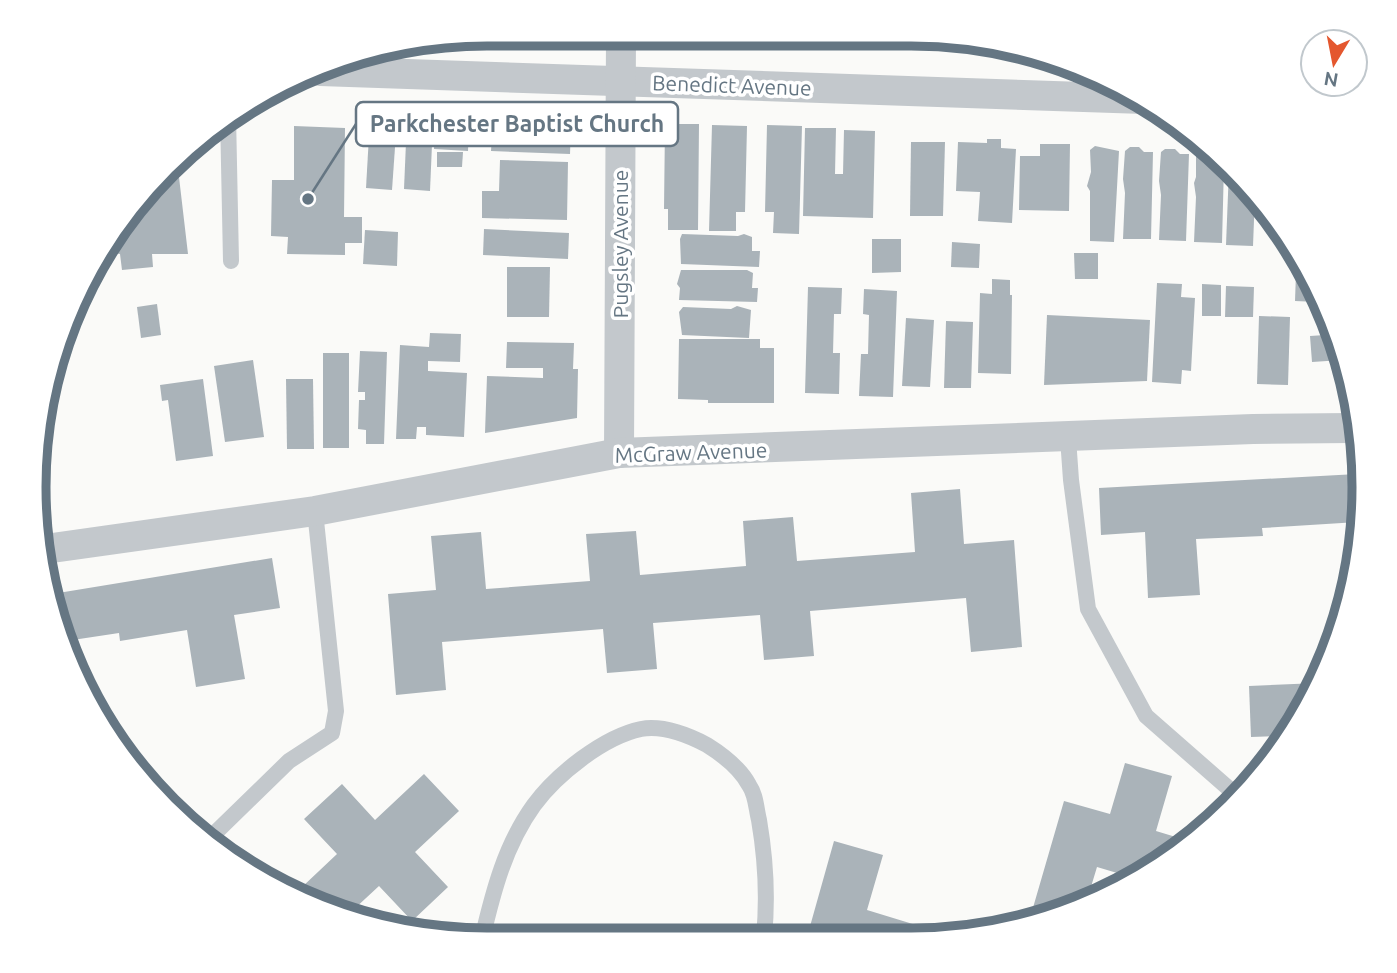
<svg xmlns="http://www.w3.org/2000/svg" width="1397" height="973" font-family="Ubuntu,sans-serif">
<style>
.building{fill:#aab3b9}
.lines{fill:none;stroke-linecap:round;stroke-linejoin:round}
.lane{stroke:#c3c8cc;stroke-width:16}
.street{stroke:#c3c8cc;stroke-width:30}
.labels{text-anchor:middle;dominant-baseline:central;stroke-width:7;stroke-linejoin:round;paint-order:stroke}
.street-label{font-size:21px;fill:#657683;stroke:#fff}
.rim{fill:none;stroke:#657683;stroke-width:9}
.leader{fill:none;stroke:#657683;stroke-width:2.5}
.callout-dot{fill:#657683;stroke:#fff;stroke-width:2.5}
.callout{fill:#fff;stroke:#657683;stroke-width:2.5}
.callout-label{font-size:23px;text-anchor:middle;font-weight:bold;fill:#657683}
</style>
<rect width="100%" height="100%" fill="#fafaf8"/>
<g class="building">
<polygon points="817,39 941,41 941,45 817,41"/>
<polygon points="947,41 999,42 1033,55 947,51"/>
<polygon points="370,118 397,119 392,190 366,188"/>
<polygon points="407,119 433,121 430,191 404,189"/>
<polygon points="435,119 469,120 468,151 434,149"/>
<polygon points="493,122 571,125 570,154 491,151"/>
<polygon points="665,124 699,124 698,230 668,230 668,209 664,209"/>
<polygon points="712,125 747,126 745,212 736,212 736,231 709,231"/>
<polygon points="767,125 802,126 799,234 773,233 774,212 765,212"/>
<polygon points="294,126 345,128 344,217 362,217 362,243 345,243 345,255 287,254 288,237 271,236 272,180 294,180"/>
<polygon points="805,128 836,128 835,174 843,174 844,130 875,131 873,218 803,216"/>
<polygon points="987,139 1001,139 1001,148 1016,149 1012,223 978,221 980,192 956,191 958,142 987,143"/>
<polygon points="911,142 945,142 943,216 910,216"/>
<polygon points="1040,144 1070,144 1069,211 1019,210 1020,156 1040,156"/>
<polygon points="1095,146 1119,151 1114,242 1090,241 1090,191 1087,186 1091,172 1090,150"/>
<polygon points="1130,147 1139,147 1144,152 1153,152 1151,239 1123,239 1125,193 1123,179 1125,151"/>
<polygon points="1165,149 1175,149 1180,154 1189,154 1186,241 1159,240 1161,195 1159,181 1161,152"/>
<polygon points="1201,151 1206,151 1224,165 1222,243 1194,242 1196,197 1194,183 1196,177 1196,154"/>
<polygon points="437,152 463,152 462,167 437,167"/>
<polygon points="177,160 188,254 152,254 153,267 122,270 120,254 105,252 145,188"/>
<polygon points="500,160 568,162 567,220 482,218 482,191 499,191"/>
<polygon points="1229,169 1251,187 1255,194 1253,246 1226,245"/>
<polygon points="484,229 569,233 568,259 483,255"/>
<polygon points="365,230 398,232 397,266 363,264"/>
<polygon points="682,234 738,236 744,234 752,237 752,251 760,251 759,267 681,264 680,239"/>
<polygon points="872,239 901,239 901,272 872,273"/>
<polygon points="952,242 980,244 979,268 951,267"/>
<polygon points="1074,253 1098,253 1098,279 1075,279"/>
<polygon points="507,267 550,267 549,317 507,317"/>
<polygon points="681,270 747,270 753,273 752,288 758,288 757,302 679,300 680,288 677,284"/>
<polygon points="1296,273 1301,273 1317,302 1295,301"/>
<polygon points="992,279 1010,280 1010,295 1012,295 1011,374 978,373 980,293 992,294"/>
<polygon points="1157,283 1182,284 1181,297 1195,298 1191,371 1182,370 1181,384 1152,382"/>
<polygon points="1202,284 1221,285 1221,316 1202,316"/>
<polygon points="1226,286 1254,287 1253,317 1225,317"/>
<polygon points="808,287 842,288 841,314 834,314 833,353 840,353 839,394 805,393"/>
<polygon points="864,289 897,291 893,397 859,396 861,354 868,354 869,315 863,314"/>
<polygon points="157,304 161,335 141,338 137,307"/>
<polygon points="737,306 751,310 749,338 682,335 679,312 683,307 731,309"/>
<polygon points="1047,315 1150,320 1147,381 1044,385"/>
<polygon points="1259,316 1290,317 1288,385 1257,384"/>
<polygon points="906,318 934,320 930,387 902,386"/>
<polygon points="946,321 973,322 971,388 944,388"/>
<polygon points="1332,327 1340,340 1342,360 1312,362 1310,336 1325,335 1324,328"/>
<polygon points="430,333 461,334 460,362 428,361 428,371 467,373 464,437 426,435 426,427 417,427 416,439 396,439 400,345 429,347"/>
<polygon points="679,339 760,339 760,348 774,348 774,403 708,403 708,400 678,399"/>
<polygon points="507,342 574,343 573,369 578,369 577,418 485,433 487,376 543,378 543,368 506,368"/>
<polygon points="360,351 387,352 384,444 366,444 366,430 358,429 359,400 365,400 365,392 358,392"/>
<rect x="323" y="353" width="26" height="95"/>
<polygon points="253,360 264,437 225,442 214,366"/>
<polygon points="203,379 213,456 176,461 168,400 162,401 160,385"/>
<polygon points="286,379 313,379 314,449 287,449"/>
<polygon points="1357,474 1363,516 1359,531 1358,522 1262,528 1263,536 1196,539 1200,595 1148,598 1145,532 1101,535 1099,488"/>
<polygon points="960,489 964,544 1014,540 1022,647 971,652 966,598 810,611 814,656 764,660 760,615 653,623 657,669 607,673 603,629 442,642 446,690 396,695 388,594 436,590 431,536 481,532 486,589 590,581 586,534 636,531 640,575 746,566 743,521 793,517 797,561 915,552 911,493"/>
<polygon points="272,558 280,608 234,615 245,679 196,687 187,630 120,641 119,633 66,641 52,594"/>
<polygon points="1318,683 1280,736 1251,737 1249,686"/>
<polygon points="1125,763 1172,776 1156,831 1189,841 1134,878 1097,867 1087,900 1030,918 1064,801 1110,814"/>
<polygon points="424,774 459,811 415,852 448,887 412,921 379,886 352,911 288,894 298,884 301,888 337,854 304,819 342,784 375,820"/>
<polygon points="834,841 883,855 867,910 952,936 807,937"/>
</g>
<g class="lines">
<g class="lane">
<polyline points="228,115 231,261"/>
<polyline points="1068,438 1071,480 1088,609 1146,716 1235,794"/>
<polyline points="212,836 289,761 332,733 336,711 315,511"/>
<path d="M482,939C493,892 505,845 534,805C556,775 603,737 641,729C663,725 688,735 707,745C723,755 740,768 749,785C756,795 756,808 759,820C766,861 768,896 764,937"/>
</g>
<g class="street">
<polyline points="320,71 1144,99"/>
<polyline points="619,453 621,36"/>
<polyline points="38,550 315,511 619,453 1253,429 1351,428"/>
</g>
</g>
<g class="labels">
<g class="street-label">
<text transform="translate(732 85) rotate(2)">Benedict Avenue</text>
<text transform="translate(620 244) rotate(-90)">Pugsley Avenue</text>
<text transform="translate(691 452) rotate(-2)">McGraw Avenue</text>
</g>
</g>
<path d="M0 0H1397V973H0ZM487 46H911A441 441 0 0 1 1352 487V487A441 441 0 0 1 911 928H487A441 441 0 0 1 46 487V487A441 441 0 0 1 487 46Z" fill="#fff" fill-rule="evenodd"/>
<path class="rim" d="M487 46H911A441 441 0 0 1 1352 487V487A441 441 0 0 1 911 928H487A441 441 0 0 1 46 487V487A441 441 0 0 1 487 46Z"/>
<path class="leader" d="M308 199L356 124"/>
<circle class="callout-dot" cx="308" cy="199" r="7"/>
<rect class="callout" x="356" y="102" width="322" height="44" rx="7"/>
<g class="callout-label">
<text x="517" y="132">Parkchester Baptist Church</text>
</g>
<g transform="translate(1334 63) rotate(190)"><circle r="33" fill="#ffffff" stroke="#c1c8cd" stroke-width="2"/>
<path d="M0-5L12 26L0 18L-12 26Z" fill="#e4572e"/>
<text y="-10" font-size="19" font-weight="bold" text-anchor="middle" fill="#657683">N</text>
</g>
</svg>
